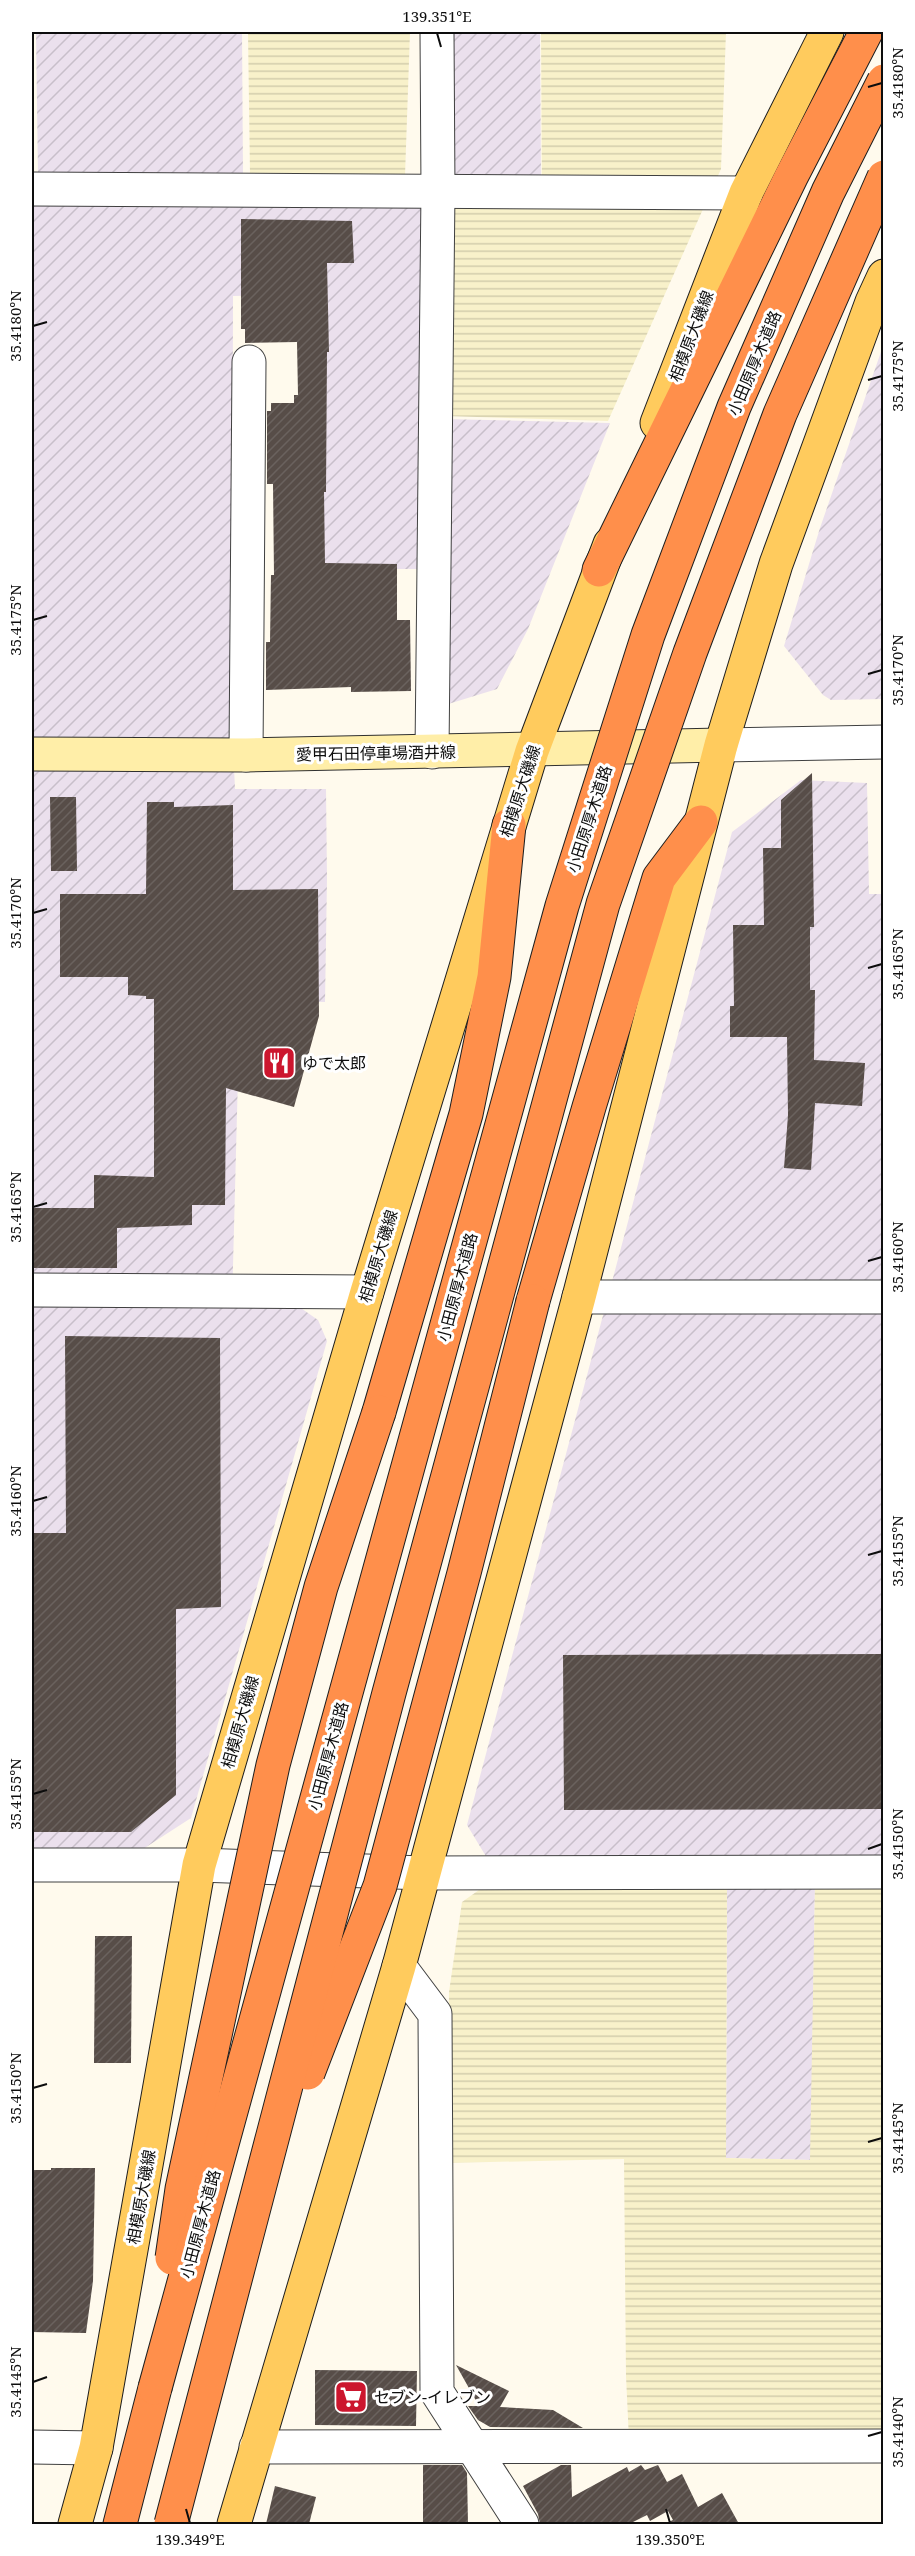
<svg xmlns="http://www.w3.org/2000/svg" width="915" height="2556" font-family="'Noto Serif','Noto Sans JP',serif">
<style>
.industrial{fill:url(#industrial-furrows)}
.farmland{fill:url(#farmland-rules)}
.building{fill:url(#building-hatch)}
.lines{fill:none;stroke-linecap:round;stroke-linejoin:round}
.minor-casing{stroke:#404040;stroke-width:35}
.tertiary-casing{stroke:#404040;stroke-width:35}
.secondary-casing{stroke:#2f2f2f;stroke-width:35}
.primary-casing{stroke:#1e1e1e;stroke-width:35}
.motorway-casing{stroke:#1e1e1e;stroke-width:35}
.minor{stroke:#fff;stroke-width:33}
.tertiary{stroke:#fff;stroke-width:33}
.secondary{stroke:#ffeea8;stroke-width:33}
.primary{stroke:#ffcb5d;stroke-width:33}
.motorway{stroke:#ff8f4b;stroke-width:33}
.motorway-bridge-casing{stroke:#1e1e1e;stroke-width:35;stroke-linecap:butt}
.motorway-bridge{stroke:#ff8f4b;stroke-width:33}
.ticks{fill:none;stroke:#0d0d0d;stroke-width:2}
.labels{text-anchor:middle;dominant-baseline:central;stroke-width:6;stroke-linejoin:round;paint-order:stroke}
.street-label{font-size:16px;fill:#0d0d0d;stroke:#fff}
.poi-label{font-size:16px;fill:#0d0d0d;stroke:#fff;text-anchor:start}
.neatline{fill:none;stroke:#0d0d0d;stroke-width:2}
.ticks-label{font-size:15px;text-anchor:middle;fill:#0d0d0d}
</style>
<defs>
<pattern id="industrial-furrows" width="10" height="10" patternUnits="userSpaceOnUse" patternTransform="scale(1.5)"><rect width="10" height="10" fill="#ebe0ed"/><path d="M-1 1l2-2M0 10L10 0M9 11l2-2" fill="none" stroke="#c8bfca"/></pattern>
<pattern id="farmland-rules" width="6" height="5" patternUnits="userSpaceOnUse" patternTransform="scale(1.5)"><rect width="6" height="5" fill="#f8f1ca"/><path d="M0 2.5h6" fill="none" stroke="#d3cdac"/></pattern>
<pattern id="building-hatch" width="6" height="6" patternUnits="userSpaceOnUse" patternTransform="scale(1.5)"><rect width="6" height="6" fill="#574d48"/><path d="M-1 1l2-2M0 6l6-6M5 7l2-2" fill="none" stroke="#6a625e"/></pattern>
</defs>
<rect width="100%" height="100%" fill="#fffaed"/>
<g class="industrial">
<polygon points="36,32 242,32 243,177 38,176"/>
<polygon points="444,32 540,32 541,178 456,177 445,164"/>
<polygon points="428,197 427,569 323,569 323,294 233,296 232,725 235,789 326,789 327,879 325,1002 240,1000 232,1304 295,1304 318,1320 327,1341 191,1818 140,1851 32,1852 32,198"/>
<polygon points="883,346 883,699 831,700 823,695 784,646 820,528"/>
<polygon points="443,419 610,423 528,629 497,689 445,705"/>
<polygon points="801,780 867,783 869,894 884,894 883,1862 487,1858 467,1825 732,832"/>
<polygon points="727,1883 815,1884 811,2160 726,2158"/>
</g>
<g class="farmland">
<polygon points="248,32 410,32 405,176 250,175"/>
<polygon points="541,32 726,32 721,169 608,421 444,416 444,218 456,203 542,204"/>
<polygon points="727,1883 726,2158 810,2160 815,1884 883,1884 883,2435 629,2440 626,2376 624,2159 448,2163 449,1992 462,1902 486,1885"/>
</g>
<g class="building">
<polygon points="241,219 352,221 354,263 327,263 329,352 327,352 326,492 324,492 325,563 397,564 397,620 410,620 411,691 351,692 351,687 266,690 266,642 270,642 271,575 274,575 273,484 267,484 267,411 271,411 271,403 294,403 294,395 298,395 297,342 245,343 245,329 241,329"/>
<polygon points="812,773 814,927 810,927 810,990 815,990 814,1060 865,1063 862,1106 815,1103 811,1170 784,1168 788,1115 787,1037 730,1037 730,1006 734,1006 733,925 764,925 763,848 781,848 781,800"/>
<polygon points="50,797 76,797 77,871 51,871"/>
<polygon points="147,802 174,802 174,807 233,805 233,890 318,889 319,1016 294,1107 226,1088 225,1205 192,1205 192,1225 117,1228 117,1268 32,1268 32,1208 94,1208 94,1175 154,1177 154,999 146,999 146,996 128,995 128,977 60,977 60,894 146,894"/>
<polygon points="65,1336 220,1338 221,1607 176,1609 176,1795 131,1832 32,1832 32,1533 66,1533"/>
<polygon points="884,1654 884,1809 564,1810 563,1655"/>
<polygon points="95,1936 132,1936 131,2063 94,2063"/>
<polygon points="51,2168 95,2168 93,2281 86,2333 32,2332 32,2170 51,2170"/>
<polygon points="456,2365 509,2391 500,2407 553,2410 583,2428 490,2427 478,2420 468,2406 479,2406"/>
<polygon points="315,2370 417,2371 416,2426 315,2425"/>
<polygon points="423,2465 462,2465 467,2473 468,2524 423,2524"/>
<polygon points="561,2465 571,2465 572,2497 627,2467 629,2472 641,2465 645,2470 658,2465 667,2482 682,2474 698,2507 722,2493 739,2524 664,2524 673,2520 668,2511 650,2521 647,2515 629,2524 540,2524 538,2514 523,2486"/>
<polygon points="275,2486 316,2497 309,2524 266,2524"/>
</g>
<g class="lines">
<defs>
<g id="minor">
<polyline points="32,189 746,193"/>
<polyline points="432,752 438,191 437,32"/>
<polyline points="246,755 249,362"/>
<polyline points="32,1290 367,1292"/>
<polyline points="579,1297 884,1297"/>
<polyline points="423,1873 884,1872"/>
<polyline points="399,1966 435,2014 437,2392 522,2524"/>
<polyline points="32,2447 96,2448"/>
<polyline points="256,2447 884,2446"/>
</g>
<g id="tertiary">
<polyline points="721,745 884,742"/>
<polyline points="32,1865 199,1865 423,1873"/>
</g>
<polyline id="secondary" points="32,754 246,755 721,745"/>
<g id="primary">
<polyline points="657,423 746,193 827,32"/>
<polyline points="75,2524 96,2448 199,1865 367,1292 532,751 610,544"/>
<polyline points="234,2524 399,1966 579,1297 721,745 776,564 872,302 884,276"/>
</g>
<g id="motorway">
<polyline points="599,570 791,177 866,32"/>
<polyline points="533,1301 589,1107 659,878 701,822"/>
<polyline points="379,1412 466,1114 494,977 509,825"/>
<polyline points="120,2524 155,2388"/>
</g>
</defs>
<use href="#minor" class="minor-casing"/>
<use href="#tertiary" class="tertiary-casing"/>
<use href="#secondary" class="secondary-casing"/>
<use href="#primary" class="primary-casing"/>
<use href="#motorway" class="motorway-casing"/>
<use href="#minor" class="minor"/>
<use href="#tertiary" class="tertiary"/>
<use href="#secondary" class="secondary"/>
<use href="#primary" class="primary"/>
<use href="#motorway" class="motorway"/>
<defs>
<g id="motorway-bridge">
<polyline points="308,2073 380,1886 464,1573 533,1301"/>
<polyline points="172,2258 182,2189 273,1765 321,1587 379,1412"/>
<polyline points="155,2388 562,906 648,635 734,407 828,192 884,81"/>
<polyline points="171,2524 389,1693 603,904 690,653 780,414 884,177"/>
</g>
</defs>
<use href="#motorway-bridge" class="motorway-bridge-casing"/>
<use href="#motorway-bridge" class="motorway-bridge"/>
</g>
<path class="ticks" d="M437,33L441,47M868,87L882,83M33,326L47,322M868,380L882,376M33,620L47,616M868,674L882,670M33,913L47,909M868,968L882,964M33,1207L47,1203M868,1261L882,1257M33,1501L47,1497M868,1555L882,1551M33,1794L47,1790M868,1849L882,1844M33,2088L47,2084M868,2142L882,2138M33,2382L47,2377M868,2436L882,2432M186,2509L190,2523M666,2509L670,2523"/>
<defs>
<symbol id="restaurant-square" viewBox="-11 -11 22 22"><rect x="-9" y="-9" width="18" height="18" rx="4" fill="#cc162e" stroke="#fff"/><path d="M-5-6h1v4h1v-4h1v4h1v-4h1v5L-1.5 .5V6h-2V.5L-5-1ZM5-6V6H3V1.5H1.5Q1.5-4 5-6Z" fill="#fff"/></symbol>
<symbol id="supermarket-square" viewBox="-11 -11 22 22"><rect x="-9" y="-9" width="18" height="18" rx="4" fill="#cc162e" stroke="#fff"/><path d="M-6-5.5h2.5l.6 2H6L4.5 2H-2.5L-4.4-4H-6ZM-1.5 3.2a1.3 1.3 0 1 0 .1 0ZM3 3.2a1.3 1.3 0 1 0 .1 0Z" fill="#fff"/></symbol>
</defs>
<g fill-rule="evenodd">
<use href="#restaurant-square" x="260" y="1044" width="38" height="38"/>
<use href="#supermarket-square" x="332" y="2378" width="38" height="38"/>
</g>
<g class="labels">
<g class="street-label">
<text transform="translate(691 336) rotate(-69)">相模原大磯線</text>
<text transform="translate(754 363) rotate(-67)">小田原厚木道路</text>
<text transform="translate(376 753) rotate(-1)">愛甲石田停車場酒井線</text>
<text transform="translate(520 791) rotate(-72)">相模原大磯線</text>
<text transform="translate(589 819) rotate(-72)">小田原厚木道路</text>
<text transform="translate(378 1256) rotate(-73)">相模原大磯線</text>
<text transform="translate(457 1287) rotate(-75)">小田原厚木道路</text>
<text transform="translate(240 1722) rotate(-74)">相模原大磯線</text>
<text transform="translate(328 1756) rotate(-75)">小田原厚木道路</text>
<text transform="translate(141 2197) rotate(-80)">相模原大磯線</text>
<text transform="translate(200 2224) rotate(-75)">小田原厚木道路</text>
</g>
<g class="poi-label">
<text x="302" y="1063">ゆで太郎</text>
<text x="374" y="2397">セブン-イレブン</text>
</g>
</g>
<rect width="915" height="2556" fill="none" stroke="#ffffff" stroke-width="66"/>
<rect x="33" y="33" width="849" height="2490" class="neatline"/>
<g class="ticks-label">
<text x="437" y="22">139.351°E</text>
<text transform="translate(898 83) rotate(-90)" y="5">35.4180°N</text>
<text transform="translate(16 326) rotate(-90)" y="5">35.4180°N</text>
<text transform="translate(898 376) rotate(-90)" y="5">35.4175°N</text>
<text transform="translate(16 620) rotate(-90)" y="5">35.4175°N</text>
<text transform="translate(898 670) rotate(-90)" y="5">35.4170°N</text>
<text transform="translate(16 913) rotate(-90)" y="5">35.4170°N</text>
<text transform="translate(898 964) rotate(-90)" y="5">35.4165°N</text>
<text transform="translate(16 1207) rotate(-90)" y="5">35.4165°N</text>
<text transform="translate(898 1257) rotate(-90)" y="5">35.4160°N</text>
<text transform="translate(16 1501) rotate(-90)" y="5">35.4160°N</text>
<text transform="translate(898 1551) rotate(-90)" y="5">35.4155°N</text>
<text transform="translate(16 1794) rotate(-90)" y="5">35.4155°N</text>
<text transform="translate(898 1844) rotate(-90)" y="5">35.4150°N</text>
<text transform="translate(16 2088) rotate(-90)" y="5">35.4150°N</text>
<text transform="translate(898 2138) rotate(-90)" y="5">35.4145°N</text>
<text transform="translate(16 2382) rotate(-90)" y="5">35.4145°N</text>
<text transform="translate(898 2432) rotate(-90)" y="5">35.4140°N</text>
<text x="190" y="2545">139.349°E</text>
<text x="670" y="2545">139.350°E</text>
</g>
</svg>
